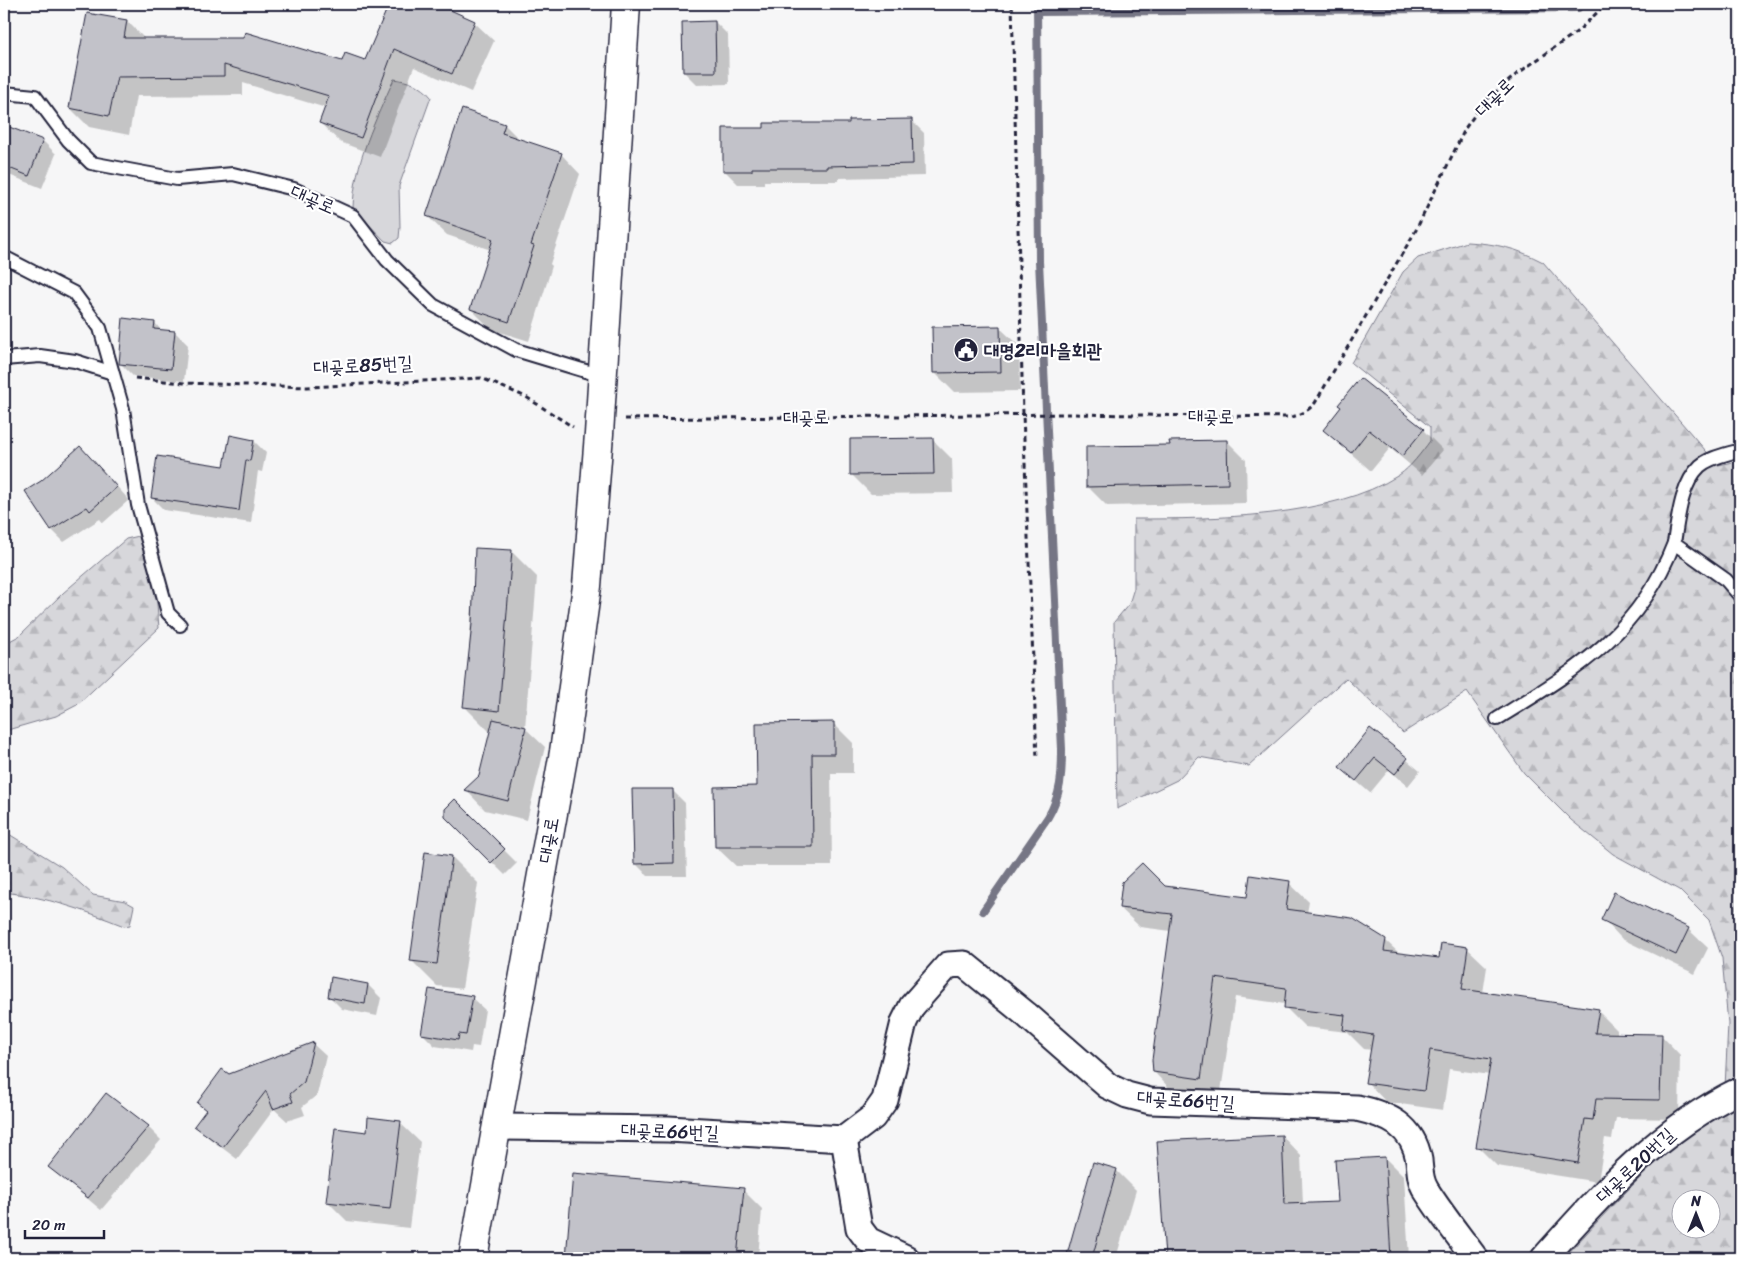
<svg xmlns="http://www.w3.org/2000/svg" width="1744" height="1262" font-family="Sriracha,'Poor Story',sans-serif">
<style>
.forest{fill:url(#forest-firs);stroke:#7c7c8b;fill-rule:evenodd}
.green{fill:#d7d7db;stroke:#7c7c8b}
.shadow{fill:#0003}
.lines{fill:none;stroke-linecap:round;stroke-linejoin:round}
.stream{stroke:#767685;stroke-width:8}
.building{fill:#c2c2c9;stroke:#22223b}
.service-casing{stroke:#22223b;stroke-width:16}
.minor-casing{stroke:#22223b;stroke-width:29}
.tertiary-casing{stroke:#22223b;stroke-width:31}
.path{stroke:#22223b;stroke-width:3;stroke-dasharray:5 4;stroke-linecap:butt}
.service{stroke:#fff;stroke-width:12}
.minor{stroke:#fff;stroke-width:25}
.tertiary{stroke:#fff;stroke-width:28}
.labels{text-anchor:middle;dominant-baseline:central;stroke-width:4.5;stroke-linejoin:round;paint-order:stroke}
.street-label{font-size:19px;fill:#22223b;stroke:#fff}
.poi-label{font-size:19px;font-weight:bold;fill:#22223b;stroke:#fff;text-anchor:start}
</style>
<defs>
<pattern id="forest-firs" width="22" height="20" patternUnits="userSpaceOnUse" patternTransform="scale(1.25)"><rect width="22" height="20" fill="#d7d7db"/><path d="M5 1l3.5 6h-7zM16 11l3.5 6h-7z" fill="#b8b8bd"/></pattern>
</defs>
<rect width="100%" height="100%" fill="#f6f6f7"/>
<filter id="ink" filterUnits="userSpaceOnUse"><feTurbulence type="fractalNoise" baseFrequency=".02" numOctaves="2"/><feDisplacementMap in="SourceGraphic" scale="10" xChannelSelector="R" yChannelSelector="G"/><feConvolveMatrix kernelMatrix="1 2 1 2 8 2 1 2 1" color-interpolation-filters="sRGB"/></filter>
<g filter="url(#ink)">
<g class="forest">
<path d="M1467,242C1498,244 1516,248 1543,262L1718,465L1740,461V1258H1564C1613,1204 1663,1150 1724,1109L1728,1024L1722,958L1709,920L1679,890L1613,854L1571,820L1524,773L1467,692L1403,733L1346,678L1249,766L1199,757L1177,780L1117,809L1114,622L1129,604L1134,588V519C1213,519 1332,518 1399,475C1411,467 1421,453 1430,441V427L1351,363L1403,272L1418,258ZM1682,1200H1712V1230H1682Z"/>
<polygon points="139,536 155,580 159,628 77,705 56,716 4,731 4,644 19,636 63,593 126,539"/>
<path d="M4,831L62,867L93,895L125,901L134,906L130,925L124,926C84,910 46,897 4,892Z"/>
</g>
<path class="green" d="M394,79C408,81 422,85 431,97L399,186L400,227L399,238L393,243L385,241L353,208C354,163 376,119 394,79Z"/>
<g class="shadow">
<polygon points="391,4 434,4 474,22 494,41 471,92 414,67 380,157 340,142 320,123 326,108 243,83 243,95 136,96 129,135 89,127 70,108 88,14 127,21 145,39 342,62 365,61"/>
<polygon points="715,22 728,35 729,84 697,85 684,72"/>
<polygon points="911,120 924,133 925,176 839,178 839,181 764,181 764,184 738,184 725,171 766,129"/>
<polygon points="505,125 520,140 561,154 580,174 550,264 552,266 529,341 491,329 471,309 491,250 447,235 427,216"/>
<polygon points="4,126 43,141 56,154 42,188 4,173"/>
<polygon points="155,323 162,331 175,332 188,345 184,381 133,376 120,363"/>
<polygon points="999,327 1019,346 1020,391 954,392 934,372"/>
<polygon points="1360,380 1423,430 1443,450 1422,475 1390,448 1371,471 1324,430 1343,408"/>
<polygon points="933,440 952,459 953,493 871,494 851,474"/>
<polygon points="254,441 266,453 262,472 258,471 251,523 164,510 152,498 225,467"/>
<polygon points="1227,441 1246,460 1247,503 1107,506 1088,487 1171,447"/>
<polygon points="93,460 129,500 103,523 100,519 64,542 52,530"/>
<polygon points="476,549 512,552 537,577 525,728 545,747 527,820 485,810 466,790 480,777 491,733 465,707"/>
<polygon points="834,724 853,743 853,773 831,773 832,866 736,866 716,847 758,788"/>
<polygon points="1370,729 1420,771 1408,786 1389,770 1370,793 1340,767"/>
<polygon points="672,790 685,803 687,876 648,876 635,863"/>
<polygon points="455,801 517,863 505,875 446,817"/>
<polygon points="452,857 478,883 462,989 437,986 411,960"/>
<polygon points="1289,883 1309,902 1307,913 1385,940 1400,954 1440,960 1467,948 1487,967 1483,993 1598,1011 1617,1030 1617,1035 1661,1035 1680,1055 1679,1119 1616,1118 1612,1139 1605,1138 1598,1182 1497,1166 1478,1147 1490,1075 1449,1069 1443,1110 1386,1102 1367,1082 1372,1050 1364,1049 1347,1032 1305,1027 1285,1007 1285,1004 1235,997 1220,1098 1173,1092 1154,1072 1171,931 1140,927 1120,908 1165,887 1248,899"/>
<polygon points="1603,919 1688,929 1708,948 1695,974 1622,939"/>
<polygon points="332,979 368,985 381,998 377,1016 342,1009 329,996"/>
<polygon points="472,998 485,1010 479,1047 472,1046 471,1052 435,1046 422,1033"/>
<polygon points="313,1044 326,1056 317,1095 302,1107 305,1115 287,1121 274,1109 237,1159 209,1138 196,1126 207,1111 199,1103 228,1075"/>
<polygon points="400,1123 420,1142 409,1228 347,1221 327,1201 368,1133"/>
<polygon points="148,1127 161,1140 101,1210 50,1167"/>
<polygon points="1282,1136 1301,1156 1303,1204 1339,1203 1385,1158 1404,1177 1409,1258 1167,1258 1159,1142"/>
<polygon points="1093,1164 1116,1170 1136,1190 1116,1258 1067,1258"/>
<polygon points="575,1175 743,1190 762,1209 758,1258 567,1258"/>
</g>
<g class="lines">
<g class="stream">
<polyline points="1038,12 1578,8"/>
<path d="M983,911L1048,817C1061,795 1062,775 1062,749L1039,261L1037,4"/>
</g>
</g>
<g class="building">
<polygon points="389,4 437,4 475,21 452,74 394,49 361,138 319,123 329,96 224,65 224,76 117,77 109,116 69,108 87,13 127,20 124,38 243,38 245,32 342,61 345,53 365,60"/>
<polygon points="715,21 716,72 683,72 682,22"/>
<polygon points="462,109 505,124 502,133 562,153 531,245 534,246 509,322 470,309 493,239 426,216"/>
<polygon points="912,119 913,164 827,166 827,168 752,168 752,171 723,171 723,128 764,128 764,123 849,123 849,120"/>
<polygon points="4,125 43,140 29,176 4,166"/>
<polygon points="123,318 155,322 154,329 175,331 171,369 119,364"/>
<polygon points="1000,326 1001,372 933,373 932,327"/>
<polygon points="1360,378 1424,429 1402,456 1369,430 1351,453 1323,430 1341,407 1338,405"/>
<polygon points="230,435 254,440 250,461 246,460 239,511 151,498 157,456 224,466"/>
<polygon points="933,438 934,474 850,475 850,439"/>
<polygon points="1227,440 1228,484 1086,487 1086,446 1170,445 1169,441"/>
<polygon points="80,446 117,487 90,511 87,507 51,530 25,491 41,481"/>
<polygon points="475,548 512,550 499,711 463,707 472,624"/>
<polygon points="493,719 526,727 508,801 464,790 479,776"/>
<polygon points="834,722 834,754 812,754 813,847 715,847 714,787 757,786 756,723"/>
<polygon points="1370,728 1408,758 1395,774 1375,758 1356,781 1339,767"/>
<polygon points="632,789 673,789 674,863 634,864"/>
<polygon points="455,799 505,849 491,863 445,817 445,809"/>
<polygon points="425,852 452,856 437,964 410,961"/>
<polygon points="1142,863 1165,886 1247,897 1250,875 1290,881 1286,909 1352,918 1386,939 1384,951 1439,958 1441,943 1468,947 1462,989 1599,1009 1595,1033 1662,1034 1660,1100 1596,1099 1593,1120 1585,1119 1578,1163 1476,1147 1491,1059 1430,1050 1424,1091 1365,1083 1373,1035 1343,1030 1345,1015 1284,1008 1286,988 1215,978 1201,1079 1153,1072 1152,1060 1172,914 1119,908 1122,882"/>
<polygon points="1614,892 1689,928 1676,955 1601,920"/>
<polygon points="331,977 368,984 365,1004 328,997"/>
<polygon points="429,989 473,996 466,1035 459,1034 458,1040 421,1034"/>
<polygon points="314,1042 304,1082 290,1094 293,1102 273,1109 266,1091 223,1147 194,1126 206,1110 197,1103 222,1069 229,1074"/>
<polygon points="106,1093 149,1126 88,1198 48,1167"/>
<polygon points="368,1117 401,1121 390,1209 326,1202 335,1128 367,1132"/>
<polygon points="1282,1135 1285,1204 1338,1202 1335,1160 1385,1157 1391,1258 1165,1258 1157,1141"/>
<polygon points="1093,1162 1117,1169 1092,1258 1066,1258"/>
<polygon points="573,1173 744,1188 737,1258 566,1258"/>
</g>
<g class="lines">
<defs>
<g id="service">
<polyline points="4,93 35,96 68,140 91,163 177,179 233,174 294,189 353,216 387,260 433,305 516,350 602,376"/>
<polyline points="4,257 74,293 100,328 123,409 138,505 168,613 180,625"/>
<polyline points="4,359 40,356 75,361 113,373"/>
<path d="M1740,450C1728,454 1710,457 1700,466C1681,484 1678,519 1674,543L1726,580L1740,596"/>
<path d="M1497,719C1576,670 1639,634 1674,543"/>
</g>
<g id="minor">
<path d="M496,1127L668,1129L844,1139L873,1117L885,1100L904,1022L912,1006L948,965L964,964L1028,1016L1108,1086L1127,1095L1150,1101L1357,1108C1389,1115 1413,1126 1419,1160C1420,1171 1420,1181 1426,1190C1441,1214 1459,1236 1475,1258"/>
<polyline points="844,1139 859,1228 868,1240 906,1258"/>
<path d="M1544,1258C1603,1192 1659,1129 1740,1090"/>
</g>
<polyline id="tertiary" points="473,1258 564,752 587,586 599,434 626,4"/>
</defs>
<use href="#service" class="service-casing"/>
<use href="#minor" class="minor-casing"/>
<use href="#tertiary" class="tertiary-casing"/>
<g class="path">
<polyline points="1012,4 1023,414 1037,759"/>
<polyline points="135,378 184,383 308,387 481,378 526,397 573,427"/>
<path d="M625,419L1066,414L1291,417C1301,415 1308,411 1315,403L1416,230L1466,127L1484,102L1517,74L1578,31L1606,4"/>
</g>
<use href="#service" class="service"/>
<use href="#minor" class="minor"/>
<use href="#tertiary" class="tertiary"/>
</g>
</g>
<defs>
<symbol id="civic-disc" viewBox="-11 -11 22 22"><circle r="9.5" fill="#22223b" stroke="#fff"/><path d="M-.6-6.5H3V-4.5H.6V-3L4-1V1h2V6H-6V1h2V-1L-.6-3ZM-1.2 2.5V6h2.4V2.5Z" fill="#fff"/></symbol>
</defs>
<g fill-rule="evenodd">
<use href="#civic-disc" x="952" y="336" width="28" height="28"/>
</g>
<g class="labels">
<g class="street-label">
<text transform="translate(1494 97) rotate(-45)">대곶로</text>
<text transform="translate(313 199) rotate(23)">대곶로</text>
<text transform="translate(363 365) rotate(-3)">대곶로85번길</text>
<text transform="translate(1211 416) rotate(1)">대곶로</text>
<text transform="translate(806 417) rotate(-1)">대곶로</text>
<text transform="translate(548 840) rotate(-80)">대곶로</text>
<text transform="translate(1186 1100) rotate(4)">대곶로66번길</text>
<text transform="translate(670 1131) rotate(2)">대곶로66번길</text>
<text transform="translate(1635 1165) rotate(-43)">대곶로20번길</text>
</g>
<g class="poi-label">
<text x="984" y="350">대명2리마을회관</text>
</g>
</g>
<rect width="1744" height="1262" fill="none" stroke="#fff" stroke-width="20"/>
<rect x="10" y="10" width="1724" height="1242" fill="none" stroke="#22223b" stroke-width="2" filter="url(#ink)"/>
<g transform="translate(1696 1214)"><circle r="24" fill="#ffffff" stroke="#a7a7b1"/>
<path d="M0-4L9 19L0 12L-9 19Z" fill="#22223b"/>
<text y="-8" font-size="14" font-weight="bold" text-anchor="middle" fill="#22223b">N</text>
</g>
<path d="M25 1230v8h79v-8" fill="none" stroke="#22223b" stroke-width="2.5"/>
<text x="32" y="1230" font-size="15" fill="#22223b" stroke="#ffffff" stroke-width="4" paint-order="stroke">20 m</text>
</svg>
